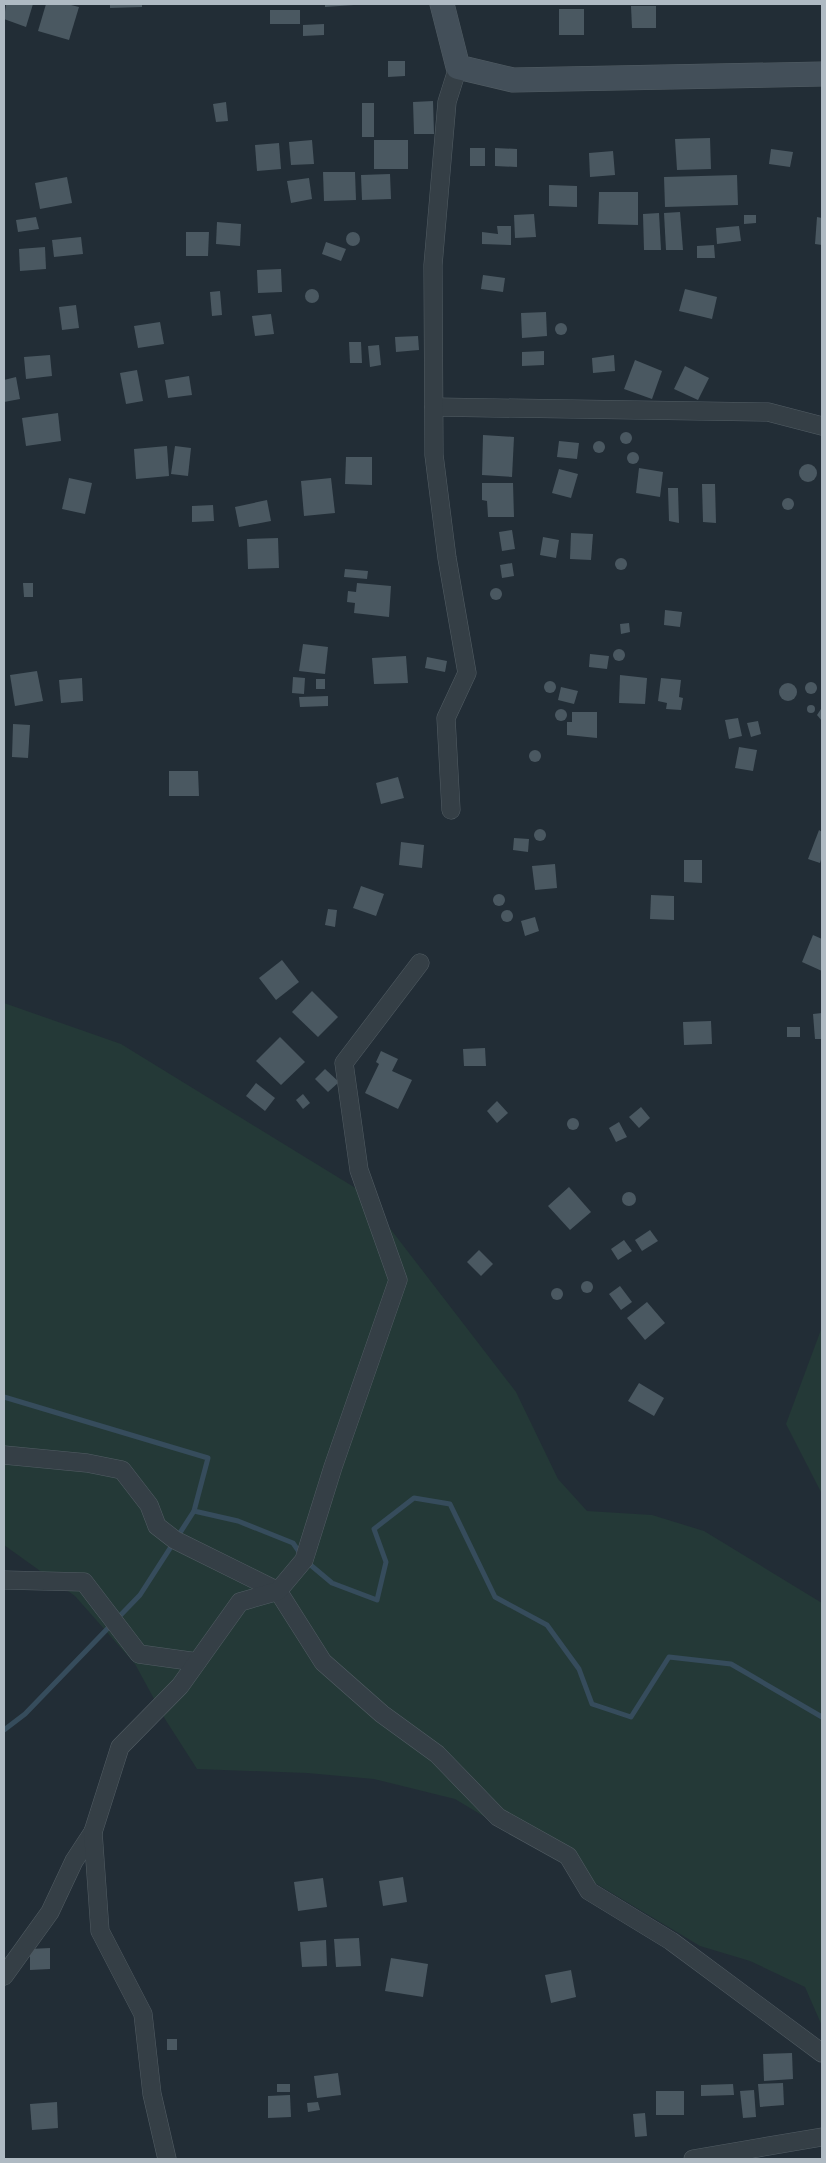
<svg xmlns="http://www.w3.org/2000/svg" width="826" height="2163" font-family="Mulish,sans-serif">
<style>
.green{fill:#243937}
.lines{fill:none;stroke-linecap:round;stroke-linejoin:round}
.stream{stroke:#364c5c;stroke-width:5}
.building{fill:#4a5861}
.street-casing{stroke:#525d64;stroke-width:19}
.secondary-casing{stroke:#525d64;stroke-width:25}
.street{stroke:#353f46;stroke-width:18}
.secondary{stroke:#434f59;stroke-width:24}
</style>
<rect width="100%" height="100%" fill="#222d36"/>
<g class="green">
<polygon points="4,1003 121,1044 362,1192 516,1392 558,1479 587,1511 652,1515 704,1531 822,1603 822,2026 805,1987 750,1961 700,1946 455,1799 374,1779 307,1773 197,1769 165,1719 135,1664 75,1596 4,1545"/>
<polygon points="822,1327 822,1494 786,1424"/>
</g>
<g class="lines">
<g class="stream">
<polyline points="4,1397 208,1458 194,1511 238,1521 293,1543 302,1556"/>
<polyline points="307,1562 332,1583 377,1600 386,1562 374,1529 414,1498 450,1504 495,1597 547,1625 579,1669 592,1704 631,1717 669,1657 731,1664 822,1717"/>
<polyline points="4,1730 25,1714 140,1595 194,1511"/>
</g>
</g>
<g class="building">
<polygon points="6,4 33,4 26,27 4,19"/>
<polygon points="46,4 67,4 79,7 69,40 38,31"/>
<polygon points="110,4 142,4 142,7 110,8"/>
<polygon points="325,4 354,4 354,5 325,7"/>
<polygon points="631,6 656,6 656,28 632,28"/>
<rect x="559" y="9" width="25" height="26"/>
<rect x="270" y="10" width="30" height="14"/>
<polygon points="324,24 324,35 303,36 303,25"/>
<polygon points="388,61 405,61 405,76 388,77"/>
<polygon points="433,101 434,134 414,134 413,102"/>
<polygon points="226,102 228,121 216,122 213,104"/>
<rect x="362" y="103" width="12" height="34"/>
<polygon points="710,138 711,169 677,170 675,139"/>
<polygon points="312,140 314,164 291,165 289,142"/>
<rect x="374" y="140" width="34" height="29"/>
<polygon points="279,143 281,169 257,171 255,145"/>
<rect x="470" y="148" width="15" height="18"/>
<polygon points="495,148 517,149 517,167 495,166"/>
<polygon points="771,149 793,152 790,167 769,164"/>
<polygon points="613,151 615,175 590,177 589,153"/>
<polygon points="323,172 355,172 356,200 324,201"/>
<polygon points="390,174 391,199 362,200 361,175"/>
<polygon points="737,175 738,205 665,207 664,177"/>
<polygon points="67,177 72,203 40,209 35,183"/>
<polygon points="309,178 312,199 291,203 287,181"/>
<polygon points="549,185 577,186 577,207 549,206"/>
<polygon points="599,192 638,192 638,225 598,224"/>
<polygon points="680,212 683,250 666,250 664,213"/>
<polygon points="659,213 661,250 644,250 643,214"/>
<polygon points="534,214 536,237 515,238 514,215"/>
<polygon points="744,215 756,215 756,223 744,224"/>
<polygon points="36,217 39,229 18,232 16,220"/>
<polygon points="817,217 822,218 822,245 815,244"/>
<polygon points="217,222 241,224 240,246 216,244"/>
<polygon points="497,226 511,226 511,245 482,244 482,232 498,234"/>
<polygon points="739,226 741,241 717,244 716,228"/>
<polygon points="186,232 209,232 208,256 186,256"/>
<circle cx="353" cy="239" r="7"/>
<polygon points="81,237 83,254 54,257 52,240"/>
<polygon points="326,242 346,249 341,261 322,254"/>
<polygon points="714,245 715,258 697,258 697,246"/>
<polygon points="45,247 46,269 20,271 19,249"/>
<polygon points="281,269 282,292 258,293 257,270"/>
<polygon points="483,275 505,278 503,292 481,289"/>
<polygon points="685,289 717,297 712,319 679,311"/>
<circle cx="312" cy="296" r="7"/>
<polygon points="220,291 222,315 212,316 210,292"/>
<polygon points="76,305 79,328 62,330 59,307"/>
<polygon points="546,312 547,336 522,338 521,313"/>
<polygon points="271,314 274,334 255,336 252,316"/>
<polygon points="160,322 164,344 138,348 134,326"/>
<circle cx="561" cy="329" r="6"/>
<polygon points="418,336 419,350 396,352 395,337"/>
<polygon points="349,342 361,342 362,363 350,363"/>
<polygon points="379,345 381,365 370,367 368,346"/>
<polygon points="544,351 544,365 522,366 522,352"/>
<polygon points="50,355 52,376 26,379 24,357"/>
<polygon points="614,355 615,371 593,373 592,358"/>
<polygon points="635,360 662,371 652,399 624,389"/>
<polygon points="685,366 709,378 698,400 674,389"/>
<polygon points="137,370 143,401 126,404 120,373"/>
<polygon points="189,376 192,395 168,398 165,380"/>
<polygon points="16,377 20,399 4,402 4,380"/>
<polygon points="58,413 61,441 26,446 22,418"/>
<circle cx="626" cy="438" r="6"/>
<polygon points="483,435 514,437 512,477 482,475"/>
<circle cx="599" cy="447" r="6"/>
<polygon points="559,441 579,443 577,459 557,457"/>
<polygon points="167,446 169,476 136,479 134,449"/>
<polygon points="175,446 191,448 188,476 171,474"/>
<circle cx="633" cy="458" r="6"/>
<polygon points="346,457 372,457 372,485 345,484"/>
<circle cx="808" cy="473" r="9"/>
<polygon points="639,468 663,472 660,497 636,493"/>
<polygon points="559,469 578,474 571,498 552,493"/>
<polygon points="69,478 92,483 85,514 62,509"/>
<polygon points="331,478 335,513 304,516 301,481"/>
<polygon points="482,483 513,483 514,517 488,517 487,501 482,500"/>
<polygon points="702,484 715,484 716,523 703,522"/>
<polygon points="668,488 678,488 679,523 669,521"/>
<circle cx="788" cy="504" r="6"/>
<polygon points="267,500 271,521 239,527 235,507"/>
<polygon points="213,505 214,521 192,522 192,506"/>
<polygon points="512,530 515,549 502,551 499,532"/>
<polygon points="571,533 593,534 591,560 570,559"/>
<polygon points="543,537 559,540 556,558 540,555"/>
<polygon points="278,538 279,568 248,569 247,539"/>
<circle cx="621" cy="564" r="6"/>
<polygon points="512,563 514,576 502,578 500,565"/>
<polygon points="345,569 368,571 367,579 344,577"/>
<polygon points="23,583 33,583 33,597 24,597"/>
<polygon points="357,583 391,586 389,617 354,613 355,603 347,602 348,591 356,592"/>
<circle cx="496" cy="594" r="6"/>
<polygon points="665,610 682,612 680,627 664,625"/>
<polygon points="629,623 630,632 621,634 620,624"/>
<polygon points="303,644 328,647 325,674 299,671"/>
<circle cx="619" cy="655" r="6"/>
<polygon points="590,654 609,656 607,669 589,667"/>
<polygon points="406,656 408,683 374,684 372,658"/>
<polygon points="427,657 447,661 445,672 425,668"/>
<polygon points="37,671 43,701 15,706 10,675"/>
<polygon points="620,675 647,678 645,704 619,703"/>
<polygon points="293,677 305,678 304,694 292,693"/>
<polygon points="82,678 83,701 61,703 59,680"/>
<polygon points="661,678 681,680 679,697 683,698 681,710 666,709 667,703 658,701"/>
<rect x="316" y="679" width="9" height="10"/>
<circle cx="550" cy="687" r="6"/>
<circle cx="811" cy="688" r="6"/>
<circle cx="788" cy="692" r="9"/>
<polygon points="561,687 578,691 574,704 558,700"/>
<polygon points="328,696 328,706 300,707 299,697"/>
<circle cx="811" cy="709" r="4"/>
<circle cx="561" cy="715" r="6"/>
<polygon points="821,709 822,709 822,721 817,715"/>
<polygon points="572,712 597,712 597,738 567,735 567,722 572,722"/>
<polygon points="738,718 742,736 729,739 725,720"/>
<polygon points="758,721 761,734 751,737 747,723"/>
<polygon points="13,724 30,725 28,758 12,757"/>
<polygon points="739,747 757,750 753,771 735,768"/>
<circle cx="535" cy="756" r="6"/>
<polygon points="169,771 198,771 199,796 169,796"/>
<polygon points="398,777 404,798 381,804 376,783"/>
<circle cx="540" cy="835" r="6"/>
<polygon points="819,830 822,832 822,856 820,863 808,859"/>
<polygon points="514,838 529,839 528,852 513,850"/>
<polygon points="401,842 424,845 422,868 399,865"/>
<polygon points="684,860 702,860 702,883 684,882"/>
<polygon points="555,864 557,888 535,890 532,866"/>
<polygon points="361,886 384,894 376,916 353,908"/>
<circle cx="499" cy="900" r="6"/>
<polygon points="651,895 674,896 674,920 650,919"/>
<polygon points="328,909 337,910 335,927 325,925"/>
<circle cx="507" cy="916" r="6"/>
<polygon points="535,917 539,931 525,936 521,921"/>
<polygon points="813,935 822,939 822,971 802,962"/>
<polygon points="282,960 299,982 276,1000 259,978"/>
<polygon points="312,991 338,1017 318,1037 292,1012"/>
<polygon points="822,1013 822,1039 815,1039 813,1014"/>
<polygon points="711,1021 712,1044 684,1045 683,1022"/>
<rect x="787" y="1027" width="13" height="10"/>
<polygon points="280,1037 305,1062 281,1085 256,1061"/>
<polygon points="485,1048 486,1066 464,1066 463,1049"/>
<polygon points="381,1051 398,1059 392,1071 412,1080 398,1109 365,1093 379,1064 376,1062"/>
<polygon points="325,1069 339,1082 328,1092 315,1079"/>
<polygon points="256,1083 275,1098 265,1111 246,1096"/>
<polygon points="303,1094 310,1103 303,1109 296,1100"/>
<polygon points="497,1101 508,1113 497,1123 487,1111"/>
<polygon points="641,1107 650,1118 639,1128 629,1117"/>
<circle cx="573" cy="1124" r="6"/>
<polygon points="619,1122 627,1137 616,1142 609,1128"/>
<polygon points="569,1187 591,1212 570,1230 548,1206"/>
<circle cx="629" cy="1199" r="7"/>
<polygon points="650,1230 658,1241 642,1251 635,1240"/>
<polygon points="624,1240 632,1251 618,1260 611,1249"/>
<polygon points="479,1250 493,1264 481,1276 467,1262"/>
<circle cx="587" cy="1287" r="6"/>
<polygon points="620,1286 632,1302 621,1310 609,1294"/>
<circle cx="557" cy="1294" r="6"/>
<polygon points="647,1302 665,1323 645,1340 627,1318"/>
<polygon points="639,1383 664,1398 654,1416 628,1401"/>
<polygon points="403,1877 407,1902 383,1906 379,1881"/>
<polygon points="323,1878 327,1907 298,1911 294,1882"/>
<polygon points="359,1938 361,1966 336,1967 334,1939"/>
<polygon points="326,1940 327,1966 302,1967 300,1942"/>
<polygon points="50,1948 50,1969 30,1970 30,1949"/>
<polygon points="391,1958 428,1964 423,1997 385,1991"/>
<polygon points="571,1970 576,1997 551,2003 545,1975"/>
<rect x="167" y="2039" width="10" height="11"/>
<polygon points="792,2053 793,2079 764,2081 763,2054"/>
<polygon points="338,2073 341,2095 317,2098 314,2076"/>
<polygon points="783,2083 784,2105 760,2107 758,2084"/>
<rect x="277" y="2084" width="13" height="8"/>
<polygon points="733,2084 734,2095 701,2096 701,2085"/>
<polygon points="754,2090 756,2117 743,2118 740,2091"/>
<rect x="656" y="2091" width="28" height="24"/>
<polygon points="290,2095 291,2117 268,2118 268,2096"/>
<polygon points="57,2102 58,2128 32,2130 30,2104"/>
<polygon points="318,2102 320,2110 308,2112 307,2103"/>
<polygon points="645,2113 647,2136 635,2137 633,2114"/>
</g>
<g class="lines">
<defs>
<g id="street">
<polyline points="434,407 768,412 822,426"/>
<polyline points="451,810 446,718 467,673 447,558 434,455 433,265 447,102 458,67"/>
<polyline points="4,1455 87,1463 122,1470 149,1505 157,1526 175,1540 278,1591 323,1662 382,1714 437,1754 498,1817 568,1856 589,1891 671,1941 822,2053"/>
<polyline points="4,1580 84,1582 139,1654 197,1662"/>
<polyline points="4,1976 50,1912 74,1861 93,1832"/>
<polyline points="167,2159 152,2094 143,2014 100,1931 93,1832 120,1747 180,1686 240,1602 278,1591 304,1560 333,1467 398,1280 359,1170 344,1063 420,963"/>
<polyline points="693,2159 822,2137"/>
</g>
<polyline id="secondary" points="442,4 458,67 513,80 822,74"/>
</defs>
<use href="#street" class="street-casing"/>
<use href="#secondary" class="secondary-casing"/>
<use href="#street" class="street"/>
<use href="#secondary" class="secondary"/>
</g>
<rect width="826" height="2163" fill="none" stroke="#afbac3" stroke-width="10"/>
</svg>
